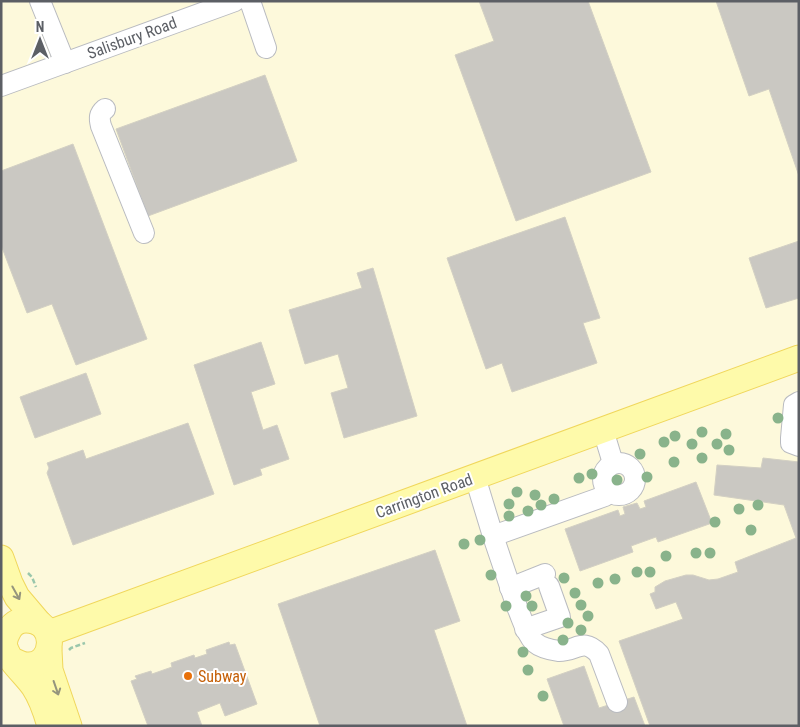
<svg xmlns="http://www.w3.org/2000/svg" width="800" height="727" font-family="'Roboto Condensed',sans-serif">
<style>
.commercial{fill:#fdf9db}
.building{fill:#cac8c2;stroke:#d3d0c3}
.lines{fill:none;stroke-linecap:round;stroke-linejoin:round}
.minor-casing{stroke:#b9bbc0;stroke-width:22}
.major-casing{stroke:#f0d75c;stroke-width:27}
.path{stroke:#9ac7ac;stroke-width:2.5;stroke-dasharray:5 2.5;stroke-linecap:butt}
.minor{stroke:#fff;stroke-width:20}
.major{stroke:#fefaaa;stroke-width:25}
.tree{fill:#89b38b}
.oneway{stroke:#95957d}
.food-dot{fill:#e8710a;stroke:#fff;stroke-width:2}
.labels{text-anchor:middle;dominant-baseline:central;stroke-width:4;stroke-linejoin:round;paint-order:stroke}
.street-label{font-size:16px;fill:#5c5f65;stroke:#fff}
.food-label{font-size:16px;fill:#c56008;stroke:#fff;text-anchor:start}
</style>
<rect width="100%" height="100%" fill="#efeee5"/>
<rect class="commercial" x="1" y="1" width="798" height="725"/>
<g class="building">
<polygon points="479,1 588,1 651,172 516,221 455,55 494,41"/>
<polygon points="716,1 799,1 799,176 769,89 749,96"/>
<polygon points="265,75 297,161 148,216 116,129"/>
<polygon points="73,144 147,339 76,365 52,304 27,313 1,245 1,171"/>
<polygon points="565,217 600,318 583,323 597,363 512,392 502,363 486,369 447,258"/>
<polygon points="799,241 799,298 766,308 749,258"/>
<polygon points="373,268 417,416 344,438 331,393 348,388 338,354 305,364 289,310 362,288 357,273"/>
<polygon points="261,342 275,384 251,392 263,430 277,425 289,459 260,469 262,475 234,485 194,365"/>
<polygon points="86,373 101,414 35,438 20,397"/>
<polygon points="188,423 214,494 73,545 47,473 49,468 47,463 83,450 86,459"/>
<polygon points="763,458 799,462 799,726 650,726 619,641 683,619 676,602 656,609 650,594 655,592 655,587 665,581 686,575 693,575 709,580 718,579 738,572 735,562 796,538 784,505 714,495 717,465 761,468"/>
<polygon points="696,482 712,523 658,542 656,537 631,546 633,552 580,571 565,529 618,510 620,516 625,514 623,507 637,503 640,509 646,507 644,501"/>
<polygon points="435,550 460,621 434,630 467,726 320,726 278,604"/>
<polygon points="229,642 230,645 235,644 257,704 225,716 220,703 197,712 202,726 148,726 131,681 137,679 135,676 151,671 152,674 172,667 171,663 194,655 195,658 207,654 206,650"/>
<polygon points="584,666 599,708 634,697 645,726 564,726 547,679"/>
</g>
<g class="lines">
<defs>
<g id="minor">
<polyline points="40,1 65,63"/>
<polyline points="250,1 266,48"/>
<polyline points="1,86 235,1"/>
<path d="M105,109C99,114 99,118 101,126L144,233"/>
<polyline points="799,402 794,405 791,438 791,443 799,446"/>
<polyline points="603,430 613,463"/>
<circle cx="619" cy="479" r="16"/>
<polyline points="475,477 493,536 605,496 610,492"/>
<path d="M493,536C501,560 509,583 517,607C522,618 525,632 534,642C540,647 551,650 559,651C577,651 583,637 599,654L617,702"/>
<polyline points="510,588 545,574"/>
<polyline points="525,629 560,617 549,586"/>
</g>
<g id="major">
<polyline points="1,558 10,583 17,597 39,623"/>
<polyline points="49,633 799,358"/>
<polyline points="49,650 50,670 69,726"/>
<path d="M12,660C17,662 22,665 27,665C55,667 59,620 26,620C18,620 11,625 8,632C5,637 3,645 6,650C10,662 27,676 34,687C42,699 46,712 50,726"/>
</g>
</defs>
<use href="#minor" class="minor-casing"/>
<use href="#major" class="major-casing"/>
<g class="path">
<polyline points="28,573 32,577 36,587"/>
<polyline points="69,650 71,648 85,643"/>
</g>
<use href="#minor" class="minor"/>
<use href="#major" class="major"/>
</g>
<g class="tree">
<circle cx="778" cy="418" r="5.5"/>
<circle cx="702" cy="432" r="5.5"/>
<circle cx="726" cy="434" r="5.5"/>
<circle cx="675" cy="436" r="5.5"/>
<circle cx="664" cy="442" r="5.5"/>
<circle cx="692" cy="444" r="5.5"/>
<circle cx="717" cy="444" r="5.5"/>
<circle cx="729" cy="450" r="5.5"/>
<circle cx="640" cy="454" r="5.5"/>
<circle cx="702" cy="458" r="5.5"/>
<circle cx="674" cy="462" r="5.5"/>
<circle cx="592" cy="474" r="5.5"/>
<circle cx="647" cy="477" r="5.5"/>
<circle cx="579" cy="478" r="5.5"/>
<circle cx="617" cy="480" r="5.5"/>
<circle cx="517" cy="492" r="5.5"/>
<circle cx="535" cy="495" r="5.5"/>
<circle cx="554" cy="499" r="5.5"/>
<circle cx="509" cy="504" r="5.5"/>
<circle cx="541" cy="505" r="5.5"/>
<circle cx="758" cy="505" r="5.5"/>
<circle cx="739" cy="509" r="5.5"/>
<circle cx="528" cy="511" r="5.5"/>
<circle cx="509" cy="516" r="5.5"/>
<circle cx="715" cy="522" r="5.5"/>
<circle cx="751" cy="530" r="5.5"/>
<circle cx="480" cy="540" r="5.5"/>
<circle cx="464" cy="544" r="5.5"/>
<circle cx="696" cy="553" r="5.5"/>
<circle cx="710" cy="553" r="5.5"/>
<circle cx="666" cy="556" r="5.5"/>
<circle cx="637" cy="572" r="5.5"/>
<circle cx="650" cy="572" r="5.5"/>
<circle cx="491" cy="575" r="5.5"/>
<circle cx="564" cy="578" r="5.5"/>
<circle cx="615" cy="579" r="5.5"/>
<circle cx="598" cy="583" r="5.5"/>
<circle cx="575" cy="593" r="5.5"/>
<circle cx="526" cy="596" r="5.5"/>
<circle cx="581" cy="605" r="5.5"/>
<circle cx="506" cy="606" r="5.5"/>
<circle cx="532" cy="606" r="5.5"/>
<circle cx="588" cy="616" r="5.5"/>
<circle cx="568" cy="623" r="5.5"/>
<circle cx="581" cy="630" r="5.5"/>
<circle cx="563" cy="640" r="5.5"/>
<circle cx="523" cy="652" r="5.5"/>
<circle cx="528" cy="670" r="5.5"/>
<circle cx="543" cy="696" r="5.5"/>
</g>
<defs><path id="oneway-shaft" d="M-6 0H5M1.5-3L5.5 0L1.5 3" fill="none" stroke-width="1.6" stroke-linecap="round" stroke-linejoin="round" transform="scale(1.25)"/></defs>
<g class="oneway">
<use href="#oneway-shaft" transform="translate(16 593) rotate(61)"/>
<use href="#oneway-shaft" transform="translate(56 688) rotate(71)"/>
</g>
<circle class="food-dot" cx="188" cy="676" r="5"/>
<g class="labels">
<g class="street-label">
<text transform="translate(132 38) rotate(-20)">Salisbury Road</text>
<text transform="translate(424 496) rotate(-20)">Carrington Road</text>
</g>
<g class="food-label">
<text x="198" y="676">Subway</text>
</g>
</g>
<rect width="800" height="727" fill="none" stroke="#5c5f65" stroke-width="5"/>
<g transform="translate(40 40)" stroke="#ffffff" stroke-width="4" paint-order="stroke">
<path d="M0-4L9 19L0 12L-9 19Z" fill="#5c5f65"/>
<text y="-8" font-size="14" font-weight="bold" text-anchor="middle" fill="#5c5f65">N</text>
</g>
</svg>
